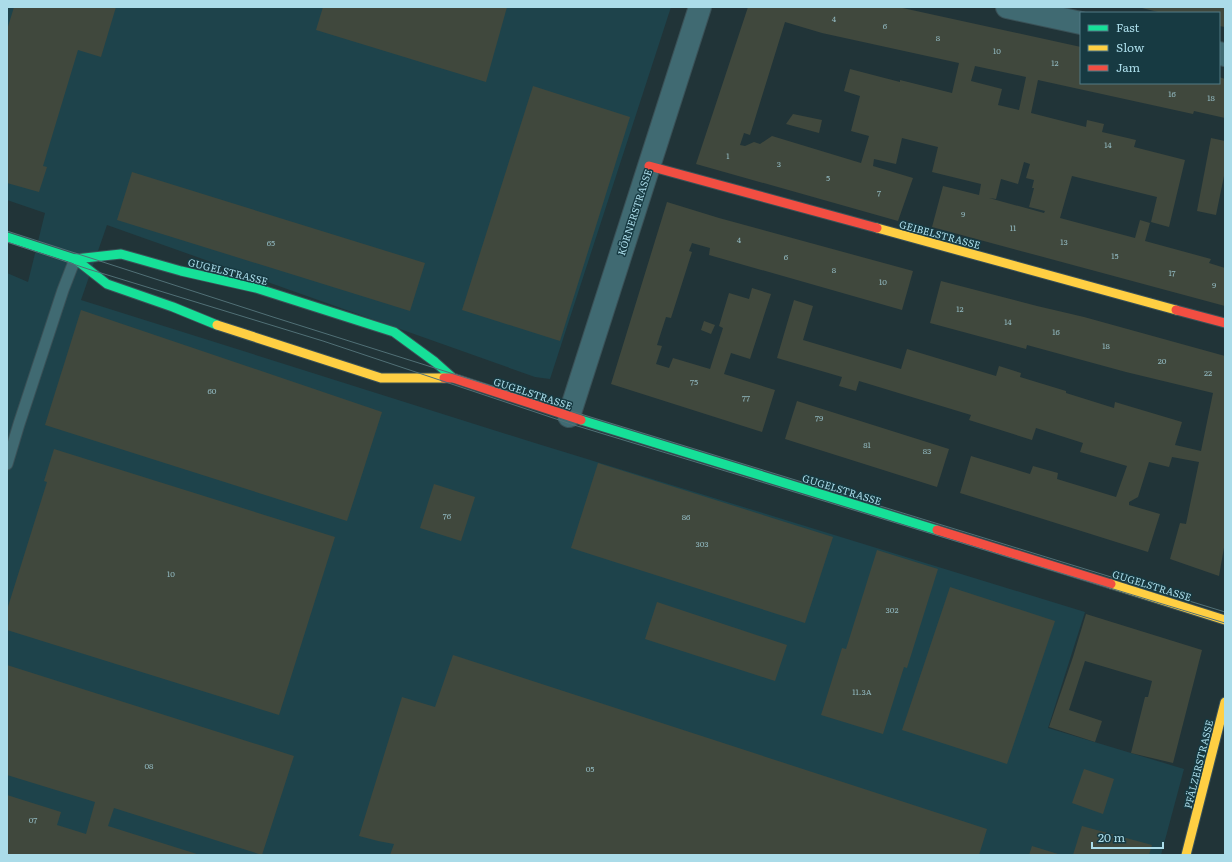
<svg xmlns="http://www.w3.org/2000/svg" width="1232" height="862" font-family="Literata,serif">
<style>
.built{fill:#1e434b}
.building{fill:#40483d;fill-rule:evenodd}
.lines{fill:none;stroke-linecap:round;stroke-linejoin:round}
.lane-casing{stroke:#3a5157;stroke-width:13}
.street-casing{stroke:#3a5157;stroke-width:24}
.fast-casing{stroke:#3a5157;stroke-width:11}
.slow-casing{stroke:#3a5157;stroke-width:11}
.jam-casing{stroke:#3a5157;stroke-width:11}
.lane{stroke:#406a72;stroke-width:11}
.street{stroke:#406a72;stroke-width:22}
.fast{stroke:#16e098;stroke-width:9}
.slow{stroke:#ffcf43;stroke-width:9}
.jam{stroke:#f24e42;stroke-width:9}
.tram{stroke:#517076;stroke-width:1}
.labels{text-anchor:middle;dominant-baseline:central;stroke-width:3;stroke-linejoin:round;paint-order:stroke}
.number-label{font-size:8px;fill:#90b7be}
.street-label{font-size:10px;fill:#abdce9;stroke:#173a42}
</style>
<rect width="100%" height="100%" fill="#213438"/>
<polygon class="built" points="7,7 671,7 550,379 535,377 107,225 81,300 535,443 1085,612 1048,728 1184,769 1161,855 7,855 7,273 28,282 45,213 7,200"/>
<g class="building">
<polygon points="14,7 116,7 101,57 78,50 43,166 47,167 39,192 7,183 7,30"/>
<polygon points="323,7 507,7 486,82 316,30"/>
<path d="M748,7H898L1081,47V83H1219V77L1225,79V118L1194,111L1193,114L1038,80L1031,113L1086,127L1087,120L1104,124L1102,132L1136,140L1134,147L1185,160L1169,227L1151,222L1157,197L1072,176L1060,218L1135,238L1140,220L1150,223L1145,241L1211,259L1209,263L1225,268V306L932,227L943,186L979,195L981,184L932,172L938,147L902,138L896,164L874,159L873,166L913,178L898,221L696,164ZM785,22L822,33L959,63L952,93L900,80V82L850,69L844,91L860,96L851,131L869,136L861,163L772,136L760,144L754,142L745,146L740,145L744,133L750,135ZM975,66L1026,77L1019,110L998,105L1002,89L971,81ZM1024,162L1030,164L1026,178L1034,180L1032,188H1034L1029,207L1045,211L1044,213L989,198L996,199L1001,179L1018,184Z"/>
<polygon points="1138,7 1225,7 1225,27 1219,26 1219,13 1162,13"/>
<polygon points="533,86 630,117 560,341 462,310"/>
<polygon points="793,114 822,120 819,133 786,124"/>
<polygon points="1211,138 1225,141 1225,171 1216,215 1197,211"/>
<polygon points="132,172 425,263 410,311 117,220"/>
<polygon points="667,202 719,218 913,271 902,310 709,255 710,248 692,243 689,251 692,252 671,318 666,317 657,345 662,346 656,364 669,368 673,358 710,369 723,328 719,326 729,293 749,299 752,288 771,294 750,359 731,353 724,374 775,390 762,432 611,384"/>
<polygon points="941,281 1037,306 1084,317 1225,356 1225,542 1219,576 1170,559 1180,523 1186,524 1199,462 1172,457 1169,467 1149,462 1138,497 1129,502 1129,505 1160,514 1148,552 960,493 971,456 1030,474 1033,466 1058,473 1057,479 1116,497 1127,466 1080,452 1083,443 1036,428 1032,440 969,420 971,415 859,381 856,391 839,386 842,377 777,358 794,300 813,306 803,340 901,369 907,349 996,376 999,366 1021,373 1020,377 1066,391 1066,393 1114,408 1115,402 1182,422 1175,445 1201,451 1213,393 1126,372 1027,345 1026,349 930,323"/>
<polygon points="81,310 382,412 347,521 45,425"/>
<polygon points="704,321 715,325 711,334 701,330"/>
<polygon points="797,401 949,449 937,487 785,439"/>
<polygon points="54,449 335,537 279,715 7,630 7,610 47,482 44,481"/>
<polygon points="598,463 833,537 805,623 571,548"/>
<polygon points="434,484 475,497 461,541 420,528"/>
<polygon points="877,550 938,569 907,668 904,667 883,734 821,715 842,648 846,649"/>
<polygon points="950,587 1055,621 1007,764 902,730"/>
<polygon points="657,602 787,645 775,681 645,639"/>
<polygon points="1086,614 1202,650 1173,763 1131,753 1145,697 1148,697 1152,681 1085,661 1069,710 1102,721 1095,742 1049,727 1073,657"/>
<polygon points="453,655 987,829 979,855 390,855 394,844 378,841 359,836 402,697 435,707"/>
<polygon points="7,665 294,756 262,855 114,808 108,826 200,855 7,855 7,795 61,812 57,825 86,834 95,802 7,775"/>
<polygon points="1084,769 1114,779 1103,814 1072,803"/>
<polygon points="1082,826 1152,845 1149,855 1073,855"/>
<polygon points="1032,846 1058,854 1057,855 1029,855"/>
</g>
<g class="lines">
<defs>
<polyline id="lane" points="7,464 19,424 63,290 75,259"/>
<g id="street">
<polyline points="1007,7 1081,23"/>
<polyline points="1219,53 1225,55"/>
<polyline points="569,416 700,7"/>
</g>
<g id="fast">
<polyline points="7,237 75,259 107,284 173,307 217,325"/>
<polyline points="75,259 121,254 181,271 256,288 394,332 435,362 453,378"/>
<polyline points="581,420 937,530"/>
</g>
<g id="slow">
<polyline points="877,228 1176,310"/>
<polyline points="217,325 381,378 444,378"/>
<polyline points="1111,584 1225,620"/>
<polyline points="1186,855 1225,702"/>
</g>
<g id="jam">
<polyline points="649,166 877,228"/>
<polyline points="1176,310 1225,323"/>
<polyline points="444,378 453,378 581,420"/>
<polyline points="937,530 1111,584"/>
</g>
</defs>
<use href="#lane" class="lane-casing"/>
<use href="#street" class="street-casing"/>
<use href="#fast" class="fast-casing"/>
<use href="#slow" class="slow-casing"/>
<use href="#jam" class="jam-casing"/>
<use href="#lane" class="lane"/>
<use href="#street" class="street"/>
<use href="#fast" class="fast"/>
<use href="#slow" class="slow"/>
<use href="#jam" class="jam"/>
<g class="tram">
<polyline points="7,231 273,317 571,411 1225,612"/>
<polyline points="7,242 88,269 323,341 574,425 1225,623"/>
</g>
</g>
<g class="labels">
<g class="number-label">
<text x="834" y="18">4</text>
<text x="885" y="25">6</text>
<text x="938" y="37">8</text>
<text x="997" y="50">10</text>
<text x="1055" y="62">12</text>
<text x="1172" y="93">16</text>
<text x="1211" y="97">18</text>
<text x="1108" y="144">14</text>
<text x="728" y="155">1</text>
<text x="779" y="163">3</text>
<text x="828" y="177">5</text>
<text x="879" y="192">7</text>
<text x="963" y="213">9</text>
<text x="1013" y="227">11</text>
<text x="739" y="239">4</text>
<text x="1064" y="241">13</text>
<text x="271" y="242">65</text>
<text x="1115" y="255">15</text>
<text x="786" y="256">6</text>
<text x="834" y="269">8</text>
<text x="1172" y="272">17</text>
<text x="883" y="281">10</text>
<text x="1214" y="284">9</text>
<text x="960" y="308">12</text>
<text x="1008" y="321">14</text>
<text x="1056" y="331">16</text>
<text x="1106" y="345">18</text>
<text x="1162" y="360">20</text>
<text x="1208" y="372">22</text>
<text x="694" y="381">75</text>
<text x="212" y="390">60</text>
<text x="746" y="397">77</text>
<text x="819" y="417">79</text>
<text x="867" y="444">81</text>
<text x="927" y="450">83</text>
<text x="447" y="515">76</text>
<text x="686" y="516">86</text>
<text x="702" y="543">303</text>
<text x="171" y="573">10</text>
<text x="892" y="609">302</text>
<text x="862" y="691">11.3A</text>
<text x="149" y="765">08</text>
<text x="590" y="768">05</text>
<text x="33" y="819">07</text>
</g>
<g class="street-label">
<text transform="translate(634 212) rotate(-72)">KÖRNERSTRASSE</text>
<text transform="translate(940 234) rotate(15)">GEIBELSTRASSE</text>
<text transform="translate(228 271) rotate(14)">GUGELSTRASSE</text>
<text transform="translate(533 393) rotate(18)">GUGELSTRASSE</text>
<text transform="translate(842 489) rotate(17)">GUGELSTRASSE</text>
<text transform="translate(1152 585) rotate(17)">GUGELSTRASSE</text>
<text transform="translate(1198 764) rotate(-76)">PFÄLZERSTRASSE</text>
</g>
</g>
<rect width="1232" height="862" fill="none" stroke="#abdce9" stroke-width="16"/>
<rect x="1080" y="12" width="140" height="72" fill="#173a42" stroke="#527b85"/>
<rect x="1088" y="25" width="20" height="6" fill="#16e098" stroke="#527b85"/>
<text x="1116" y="32" font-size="12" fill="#abdce9">Fast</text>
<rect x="1088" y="45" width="20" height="6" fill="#ffcf43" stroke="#527b85"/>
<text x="1116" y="52" font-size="12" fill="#abdce9">Slow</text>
<rect x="1088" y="65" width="20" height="6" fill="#f24e42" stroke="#527b85"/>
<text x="1116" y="72" font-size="12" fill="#abdce9">Jam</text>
<path d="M1092 842v6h71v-6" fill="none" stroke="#abdce9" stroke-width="2"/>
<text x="1098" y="842" font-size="12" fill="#abdce9" stroke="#173a42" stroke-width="3" paint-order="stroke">20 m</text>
</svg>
